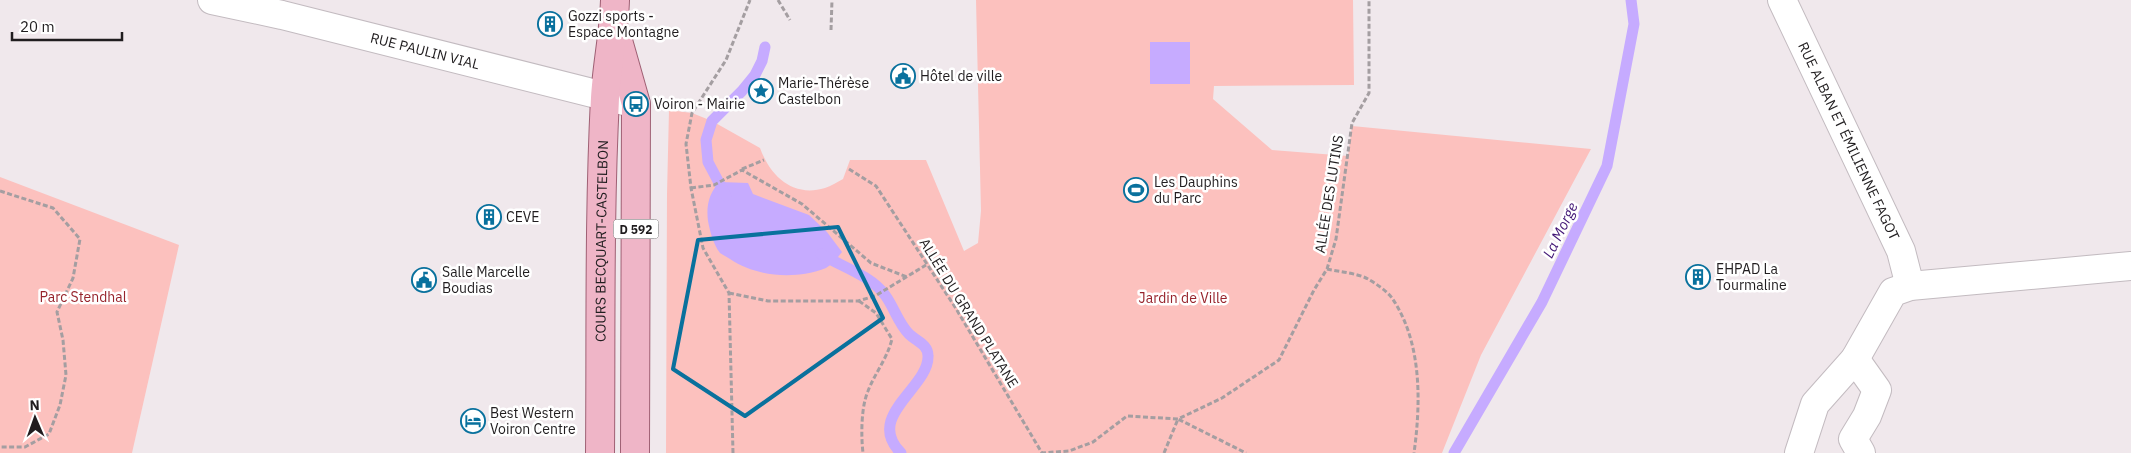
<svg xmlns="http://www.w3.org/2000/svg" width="2131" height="453" font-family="'IBM Plex Sans',sans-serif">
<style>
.green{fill:#fcc1be}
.water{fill:#c6abff}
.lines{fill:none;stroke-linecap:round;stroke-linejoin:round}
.stream{stroke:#c6abff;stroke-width:11}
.minor-casing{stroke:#c3bbc0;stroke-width:30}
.primary-casing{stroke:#9f6074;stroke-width:30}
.path{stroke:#a49ea1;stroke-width:3;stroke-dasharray:5 2.5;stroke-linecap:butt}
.minor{stroke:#fff;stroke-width:28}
.primary{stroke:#efb5c7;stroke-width:28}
.marked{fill:none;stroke:#09719d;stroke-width:4;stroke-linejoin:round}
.labels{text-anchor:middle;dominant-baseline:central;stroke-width:5;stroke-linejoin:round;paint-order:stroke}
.shield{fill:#fff;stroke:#636162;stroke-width:1}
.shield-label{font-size:12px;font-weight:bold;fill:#201d1f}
.poi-label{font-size:14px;fill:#201d1f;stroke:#fff;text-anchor:start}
.street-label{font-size:14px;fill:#201d1f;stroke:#fff}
.park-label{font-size:14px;fill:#97242c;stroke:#fff}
.water-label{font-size:15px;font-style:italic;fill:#411575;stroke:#fff}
</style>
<rect width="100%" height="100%" fill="#f0e8ec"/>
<g class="green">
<path d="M976,0H1353L1354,85L1214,86L1213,99L1272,150L1348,156L1352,126L1591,149L1481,355L1442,453H666L667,194L669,110L692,113L712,121L760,148C770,176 793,198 825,188C831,186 837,182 843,179L850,160H926L964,251L978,243L981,211Z"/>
<polygon points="0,177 179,245 132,453 0,453"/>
</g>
<g class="water">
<rect x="1150" y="42" width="40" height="42"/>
<path d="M720,182L748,183L753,194L809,215L827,232L842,252C837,258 833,264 826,268C795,280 757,277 730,259C727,257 723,255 720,253C713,244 710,231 708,221C706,206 709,192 720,182Z"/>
</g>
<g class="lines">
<g class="stream">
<polyline points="726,196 708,162 706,140 712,121 742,91 755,75 762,61 765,47"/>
<path d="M821,254C842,267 870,275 885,295C894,307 898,323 909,334C916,341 928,344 928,356C929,388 864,416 901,453"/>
<polyline points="1454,453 1542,302 1607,166 1634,24 1631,0"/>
</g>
<defs>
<g id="minor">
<path id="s1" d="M212,0L282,15L636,104"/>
<path id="s2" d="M1782,0L1901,251L1910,286"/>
<polyline points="1855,359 1877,390 1867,416 1853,439 1861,453"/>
<polyline points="1799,453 1815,404 1855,359 1893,292 1910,286 2131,266"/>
</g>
<g id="primary">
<polyline points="617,37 636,104 635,453"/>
<path id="s3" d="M600,453C601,335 599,216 605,98C607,65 614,33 615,0"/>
</g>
</defs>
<use href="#minor" class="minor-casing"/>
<use href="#primary" class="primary-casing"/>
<g class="path">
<polyline points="778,0 790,20"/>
<polyline points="831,30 832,0"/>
<polyline points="668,103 697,104"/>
<polyline points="742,169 764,160"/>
<polyline points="849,169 876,186 955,307 1042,453"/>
<polyline points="691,188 714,185 742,170 802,204 871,263 907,277"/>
<polyline points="0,191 53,208 80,239 73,278 57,312 63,340 66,375 60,405 49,434 25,447 0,447"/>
<path d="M1327,269C1340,272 1357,273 1368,279C1375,283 1387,291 1392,298C1422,342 1421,402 1414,453"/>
<polyline points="729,293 768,301 858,301 875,296 926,265"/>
<path d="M859,301L876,313L892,339C887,359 875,373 868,391C861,407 861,436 863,453"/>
<polyline points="733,453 729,293 703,248 691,188 686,144 692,113 726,60 750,0"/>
<polyline points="1041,453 1069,451 1093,442 1127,416 1178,419 1222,398 1279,360 1314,290 1327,269 1336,239 1352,123 1369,93 1369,0"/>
<polyline points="1164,453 1178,419 1246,453"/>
</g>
<use href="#minor" class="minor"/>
<use href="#primary" class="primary"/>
</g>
<path class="marked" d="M838,227L883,318L745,416L673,369L698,240Z"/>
<defs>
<symbol id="building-ring" viewBox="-11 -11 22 22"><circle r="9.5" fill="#fff" stroke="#09719d" stroke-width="1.5"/><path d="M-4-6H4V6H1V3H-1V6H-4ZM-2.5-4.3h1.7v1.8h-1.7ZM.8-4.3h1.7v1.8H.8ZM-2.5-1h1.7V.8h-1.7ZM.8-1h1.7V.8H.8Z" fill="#09719d"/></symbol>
<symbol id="civic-ring" viewBox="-11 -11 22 22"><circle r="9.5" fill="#fff" stroke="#09719d" stroke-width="1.5"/><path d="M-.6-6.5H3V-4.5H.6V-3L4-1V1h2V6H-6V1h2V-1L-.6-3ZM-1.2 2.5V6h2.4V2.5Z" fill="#09719d"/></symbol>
<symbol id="sight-ring" viewBox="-11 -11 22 22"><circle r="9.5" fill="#fff" stroke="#09719d" stroke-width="1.5"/><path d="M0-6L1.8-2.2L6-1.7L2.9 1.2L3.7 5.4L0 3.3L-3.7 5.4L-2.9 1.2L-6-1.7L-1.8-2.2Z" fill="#09719d"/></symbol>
<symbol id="bus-ring" viewBox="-11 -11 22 22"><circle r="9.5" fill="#fff" stroke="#09719d" stroke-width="1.5"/><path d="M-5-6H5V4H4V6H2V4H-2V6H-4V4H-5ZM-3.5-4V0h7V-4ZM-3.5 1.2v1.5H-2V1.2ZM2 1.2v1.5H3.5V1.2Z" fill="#09719d"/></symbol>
<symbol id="stadium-ring" viewBox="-11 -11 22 22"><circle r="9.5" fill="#fff" stroke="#09719d" stroke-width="1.5"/><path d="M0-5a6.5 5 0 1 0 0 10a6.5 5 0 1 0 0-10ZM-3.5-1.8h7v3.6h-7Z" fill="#09719d"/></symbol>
<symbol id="hotel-ring" viewBox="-11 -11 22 22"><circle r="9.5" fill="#fff" stroke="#09719d" stroke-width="1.5"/><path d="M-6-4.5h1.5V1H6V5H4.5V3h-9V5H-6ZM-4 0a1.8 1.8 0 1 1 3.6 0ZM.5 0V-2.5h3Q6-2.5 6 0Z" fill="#09719d"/></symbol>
</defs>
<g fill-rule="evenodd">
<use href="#building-ring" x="536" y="10" width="28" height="28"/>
<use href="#civic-ring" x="889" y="62" width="28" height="28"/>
<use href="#sight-ring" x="747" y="77" width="28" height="28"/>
<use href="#bus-ring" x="622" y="90" width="28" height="28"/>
<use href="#stadium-ring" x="1122" y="176" width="28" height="28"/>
<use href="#building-ring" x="475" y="203" width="28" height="28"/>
<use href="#building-ring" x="1684" y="263" width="28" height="28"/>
<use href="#civic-ring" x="410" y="266" width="28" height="28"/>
<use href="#hotel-ring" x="459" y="407" width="28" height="28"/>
</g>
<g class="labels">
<rect class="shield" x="613.5" y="219.5" width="45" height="19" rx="4"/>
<g class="shield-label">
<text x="636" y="229">D 592</text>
</g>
<g class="poi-label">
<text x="568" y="16">Gozzi sports -<tspan x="568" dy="16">Espace Montagne</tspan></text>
<text x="920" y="76">Hôtel de ville</text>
<text x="778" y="83">Marie-Thérèse<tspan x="778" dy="16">Castelbon</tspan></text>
<text x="654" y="104">Voiron - Mairie</text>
<text x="1154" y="182">Les Dauphins<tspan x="1154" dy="16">du Parc</tspan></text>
<text x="506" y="217">CEVE</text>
<text x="1716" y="269">EHPAD La<tspan x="1716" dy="16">Tourmaline</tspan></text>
<text x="442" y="272">Salle Marcelle<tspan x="442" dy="16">Boudias</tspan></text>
<text x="490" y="413">Best Western<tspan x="490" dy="16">Voiron Centre</tspan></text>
</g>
<g class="street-label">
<text stroke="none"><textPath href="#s1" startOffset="219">RUE PAULIN VIAL</textPath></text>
<text stroke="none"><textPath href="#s2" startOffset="156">RUE ALBAN ET ÉMILIENNE FAGOT</textPath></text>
<text transform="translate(1329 194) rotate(-81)">ALLÉE DES LUTINS</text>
<text stroke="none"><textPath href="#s3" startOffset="212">COURS BECQUART-CASTELBON</textPath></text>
<text transform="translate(969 313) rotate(58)">ALLÉE DU GRAND PLATANE</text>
</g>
<g class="park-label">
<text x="83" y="297">Parc Stendhal</text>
<text x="1183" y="298">Jardin de Ville</text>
</g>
<g class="water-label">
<text transform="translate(1560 230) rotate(-64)">La Morge</text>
</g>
</g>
<g transform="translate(35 418) rotate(358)" stroke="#ffffff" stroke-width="4" paint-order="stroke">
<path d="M0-4L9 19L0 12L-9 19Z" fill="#201d1f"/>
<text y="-8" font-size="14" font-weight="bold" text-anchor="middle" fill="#201d1f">N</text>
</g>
<path d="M12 32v8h110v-8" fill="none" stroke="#201d1f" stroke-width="2.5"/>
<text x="20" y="32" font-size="15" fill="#201d1f" stroke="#ffffff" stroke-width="4" paint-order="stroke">20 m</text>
</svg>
